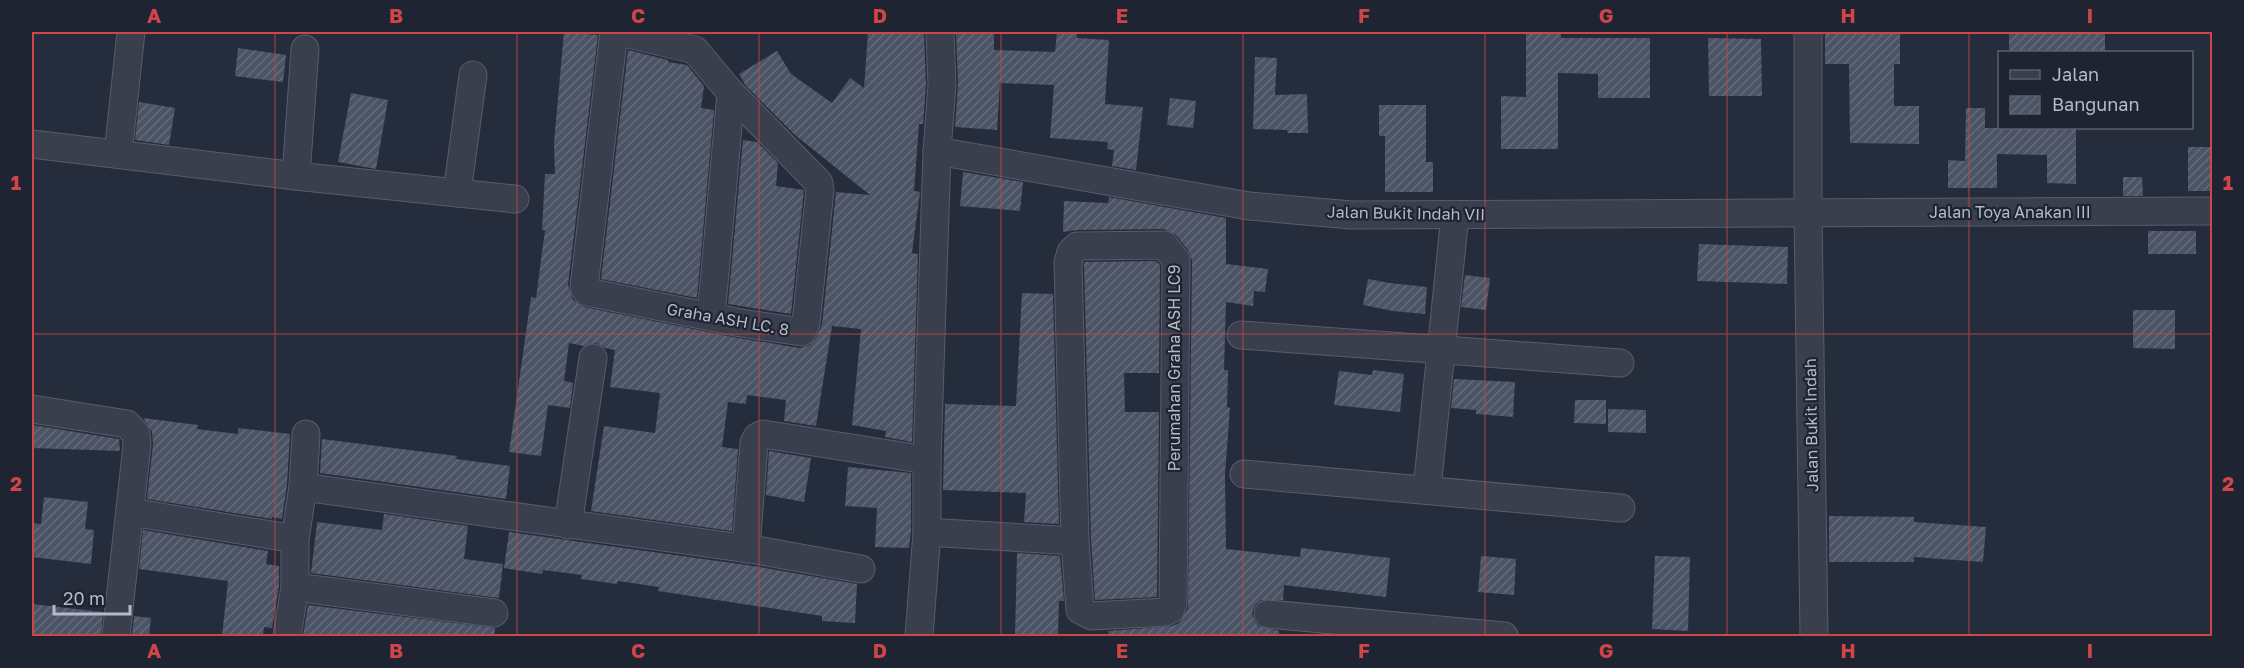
<svg xmlns="http://www.w3.org/2000/svg" width="2244" height="668" font-family="'Golos Text',sans-serif">
<style>
.building{fill:url(#building-hatch)}
.lines{fill:none;stroke-linecap:round;stroke-linejoin:round}
.minor-casing{stroke:#575d6a;stroke-width:29}
.minor{stroke:#393f4c;stroke-width:27}
.grid{fill:none;stroke:#cf4548;stroke-width:1.5;stroke-opacity:0.55}
.labels{text-anchor:middle;dominant-baseline:central;stroke-width:4.5;stroke-linejoin:round;paint-order:stroke}
.street-label{font-size:16px;fill:#b5bac7;stroke:#1e2431}
.neatline{fill:none;stroke:#cf4548;stroke-width:2}
.grid-label{font-size:20px;text-anchor:middle;font-weight:bold;fill:#cf4548}
</style>
<defs>
<pattern id="building-hatch" width="6" height="6" patternUnits="userSpaceOnUse" patternTransform="scale(1.5)"><rect width="6" height="6" fill="#4b5365"/><path d="M-1 1l2-2M0 6l6-6M5 7l2-2" fill="none" stroke="#636a7a"/></pattern>
</defs>
<rect width="100%" height="100%" fill="#252d3c"/>
<g class="building">
<polygon points="564,32 598,35 568,285 573,300 584,307 738,338 800,348 810,345 816,338 822,325 836,192 870,195 795,135 746,86 739,74 777,51 791,74 832,103 850,78 864,88 868,32 924,32 926,85 923,124 919,124 914,191 920,192 912,253 918,254 912,442 885,437 886,431 852,425 861,329 832,326 816,426 784,421 786,400 747,395 746,404 728,402 722,447 738,449 732,531 591,511 604,426 655,433 660,393 610,387 615,350 605,348 596,343 584,346 569,343 564,381 573,383 570,408 548,405 541,456 509,452 531,297 536,298 545,230 542,230 545,174 555,174 554,142"/>
<polygon points="956,32 994,32 994,50 1055,52 1057,32 1077,33 1077,38 1109,40 1105,104 1143,107 1136,170 1112,166 1114,150 1107,149 1108,142 1050,138 1054,85 1000,83 997,130 955,127 958,85"/>
<polygon points="1526,32 1561,32 1561,38 1650,38 1650,98 1598,98 1598,74 1558,73 1558,149 1501,149 1501,96 1526,97"/>
<polygon points="1825,32 1900,32 1900,64 1894,64 1894,106 1919,106 1919,144 1850,143 1849,64 1825,64"/>
<rect x="2009" y="32" width="96" height="20"/>
<polygon points="1708,38 1761,39 1762,96 1709,96"/>
<polygon points="238,48 286,55 283,82 235,76"/>
<polygon points="628,50 668,60 668,62 687,65 704,86 701,108 714,110 697,298 601,279"/>
<polygon points="1255,57 1277,58 1275,95 1307,94 1308,133 1288,133 1287,130 1253,129"/>
<polygon points="351,93 388,100 376,169 338,162"/>
<polygon points="1170,98 1196,101 1193,128 1167,125"/>
<polygon points="139,102 175,108 169,145 135,140"/>
<polygon points="1379,105 1426,105 1426,162 1433,162 1433,192 1385,192 1385,136 1379,136"/>
<polygon points="1966,108 1985,108 1985,128 2076,128 2076,184 2047,183 2047,155 1997,154 1997,188 1948,188 1948,160 1965,161"/>
<polygon points="743,140 757,142 778,163 776,186 804,190 791,314 728,304"/>
<rect x="2188" y="147" width="22" height="44"/>
<polygon points="963,172 1023,182 1020,211 960,206"/>
<polygon points="2123,177 2142,177 2143,196 2123,196"/>
<polygon points="1109,197 1226,218 1226,264 1268,269 1265,292 1254,291 1253,306 1226,302 1224,370 1228,370 1227,407 1230,408 1225,474 1226,549 1300,557 1301,548 1390,558 1386,597 1284,585 1283,600 1262,600 1256,604 1252,612 1254,620 1258,626 1279,631 1279,636 1109,636 1108,631 1172,626 1179,623 1188,609 1192,260 1188,250 1176,235 1164,229 1077,230 1063,232 1064,201 1108,203"/>
<rect x="2148" y="231" width="48" height="23"/>
<polygon points="1699,244 1788,247 1787,284 1697,281"/>
<polygon points="1156,261 1160,265 1159,373 1124,373 1125,412 1159,412 1157,597 1095,600 1091,540 1084,264 1085,262"/>
<polygon points="1465,275 1490,278 1486,310 1461,307"/>
<polygon points="1368,279 1390,283 1427,287 1425,314 1393,311 1363,305"/>
<polygon points="1022,293 1053,294 1059,524 1024,522 1026,493 943,490 945,404 1016,406"/>
<polygon points="2133,310 2175,310 2175,349 2133,348"/>
<polygon points="1373,370 1404,374 1400,412 1334,405 1339,371 1372,375"/>
<polygon points="1454,379 1515,382 1513,417 1476,414 1476,410 1451,408"/>
<polygon points="1575,400 1606,400 1606,424 1574,423"/>
<polygon points="1608,409 1646,410 1646,433 1608,432"/>
<polygon points="143,418 198,425 197,429 238,434 238,428 290,434 287,485 282,519 272,517 272,519 147,499 153,444 152,432"/>
<polygon points="32,425 119,439 120,451 32,448"/>
<polygon points="322,439 457,456 456,459 510,466 506,499 320,473"/>
<polygon points="769,451 811,458 804,502 766,495"/>
<polygon points="848,467 911,473 911,531 909,548 875,547 877,508 845,506"/>
<polygon points="44,497 88,502 85,529 94,530 91,564 32,557 32,523 41,524"/>
<polygon points="384,514 468,526 464,559 503,564 499,598 311,573 317,522 382,530"/>
<polygon points="1829,516 1914,517 1914,522 1986,527 1983,562 1914,557 1914,562 1829,562"/>
<polygon points="143,530 268,551 266,564 279,566 279,586 272,628 264,627 263,636 222,636 228,581 139,569"/>
<polygon points="509,532 754,566 857,584 855,623 822,621 822,616 658,591 659,587 618,581 617,584 581,579 582,575 543,570 542,574 504,568"/>
<polygon points="1017,553 1060,556 1064,601 1059,601 1058,636 1015,636"/>
<polygon points="1481,556 1516,559 1514,595 1478,592"/>
<polygon points="1655,556 1690,557 1688,631 1652,629"/>
<polygon points="32,604 103,612 101,636 32,636"/>
<polygon points="308,605 495,628 494,636 303,636"/>
<polygon points="134,616 151,618 149,636 132,636"/>
</g>
<g class="lines">
<defs>
<g id="minor">
<polyline points="614,32 584,287 587,292 741,323 802,332 806,323 820,190 819,183 731,93 695,50 620,32"/>
<polyline points="1808,32 1808,213 1814,636"/>
<polyline points="32,144 296,176 515,199"/>
<polyline points="937,151 1249,206 1351,215 2212,211"/>
<polyline points="118,154 131,32"/>
<polyline points="296,176 305,49"/>
<polyline points="457,193 473,75"/>
<polygon points="1164,245 1176,260 1173,604 1171,609 1165,612 1092,616 1080,610 1075,541 1068,262 1071,252 1077,246"/>
<polyline points="711,317 731,93"/>
<polyline points="1241,335 1620,363"/>
<polyline points="32,409 127,424 136,434 137,445 116,636"/>
<polyline points="1244,474 1621,508"/>
<polyline points="303,487 756,550 861,569"/>
<polyline points="1427,489 1455,215"/>
<polyline points="130,512 295,539"/>
<polyline points="568,525 593,358"/>
<polyline points="927,532 1075,541"/>
<polyline points="746,549 754,443 757,437 763,434 927,460"/>
<polyline points="295,587 494,613"/>
<polyline points="1268,614 1504,636"/>
<polyline points="287,636 295,587 295,539 303,487 306,434"/>
<polyline points="919,636 927,532 927,460 937,151 942,85 940,32"/>
</g>
</defs>
<use href="#minor" class="minor-casing"/>
<use href="#minor" class="minor"/>
</g>
<path class="grid" d="M275,32V636M517,32V636M759,32V636M1001,32V636M1243,32V636M1485,32V636M1727,32V636M1969,32V636M32,334H2212"/>
<g class="labels">
<g class="street-label">
<text x="2010" y="212">Jalan Toya Anakan III</text>
<text transform="translate(1406 213) rotate(1)">Jalan Bukit Indah VII</text>
<text transform="translate(728 319) rotate(10)">Graha ASH LC. 8</text>
<text transform="translate(1174 368) rotate(-90)">Perumahan Graha ASH LC9</text>
<text transform="translate(1811 425) rotate(-91)">Jalan Bukit Indah</text>
</g>
</g>
<rect width="2244" height="668" fill="none" stroke="#1e2431" stroke-width="66"/>
<rect x="1998" y="51" width="195" height="78" fill="#1e2431" stroke="#5a606d" stroke-width="1.5"/>
<rect x="2010" y="70" width="30" height="9" fill="#393f4c" stroke="#5a606d" stroke-width="1.5"/>
<text x="2052" y="81" font-size="18" fill="#b5bac7">Jalan</text>
<rect x="2010" y="96" width="30" height="18" fill="url(#building-hatch)" stroke="#5a606d" stroke-width="1.5"/>
<text x="2052" y="111" font-size="18" fill="#b5bac7">Bangunan</text>
<path d="M54 605v9h76v-9" fill="none" stroke="#b5bac7" stroke-width="3"/>
<text x="63" y="605" font-size="18" fill="#b5bac7" stroke="#1e2431" stroke-width="4.5" paint-order="stroke">20 m</text>
<rect x="33" y="33" width="2178" height="602" class="neatline"/>
<g class="grid-label">
<text x="154" y="23">A</text>
<text x="396" y="23">B</text>
<text x="638" y="23">C</text>
<text x="880" y="23">D</text>
<text x="1122" y="23">E</text>
<text x="1364" y="23">F</text>
<text x="1606" y="23">G</text>
<text x="1848" y="23">H</text>
<text x="2090" y="23">I</text>
<text x="16" y="190">1</text>
<text x="2228" y="190">1</text>
<text x="16" y="491">2</text>
<text x="2228" y="491">2</text>
<text x="154" y="658">A</text>
<text x="396" y="658">B</text>
<text x="638" y="658">C</text>
<text x="880" y="658">D</text>
<text x="1122" y="658">E</text>
<text x="1364" y="658">F</text>
<text x="1606" y="658">G</text>
<text x="1848" y="658">H</text>
<text x="2090" y="658">I</text>
</g>
</svg>
